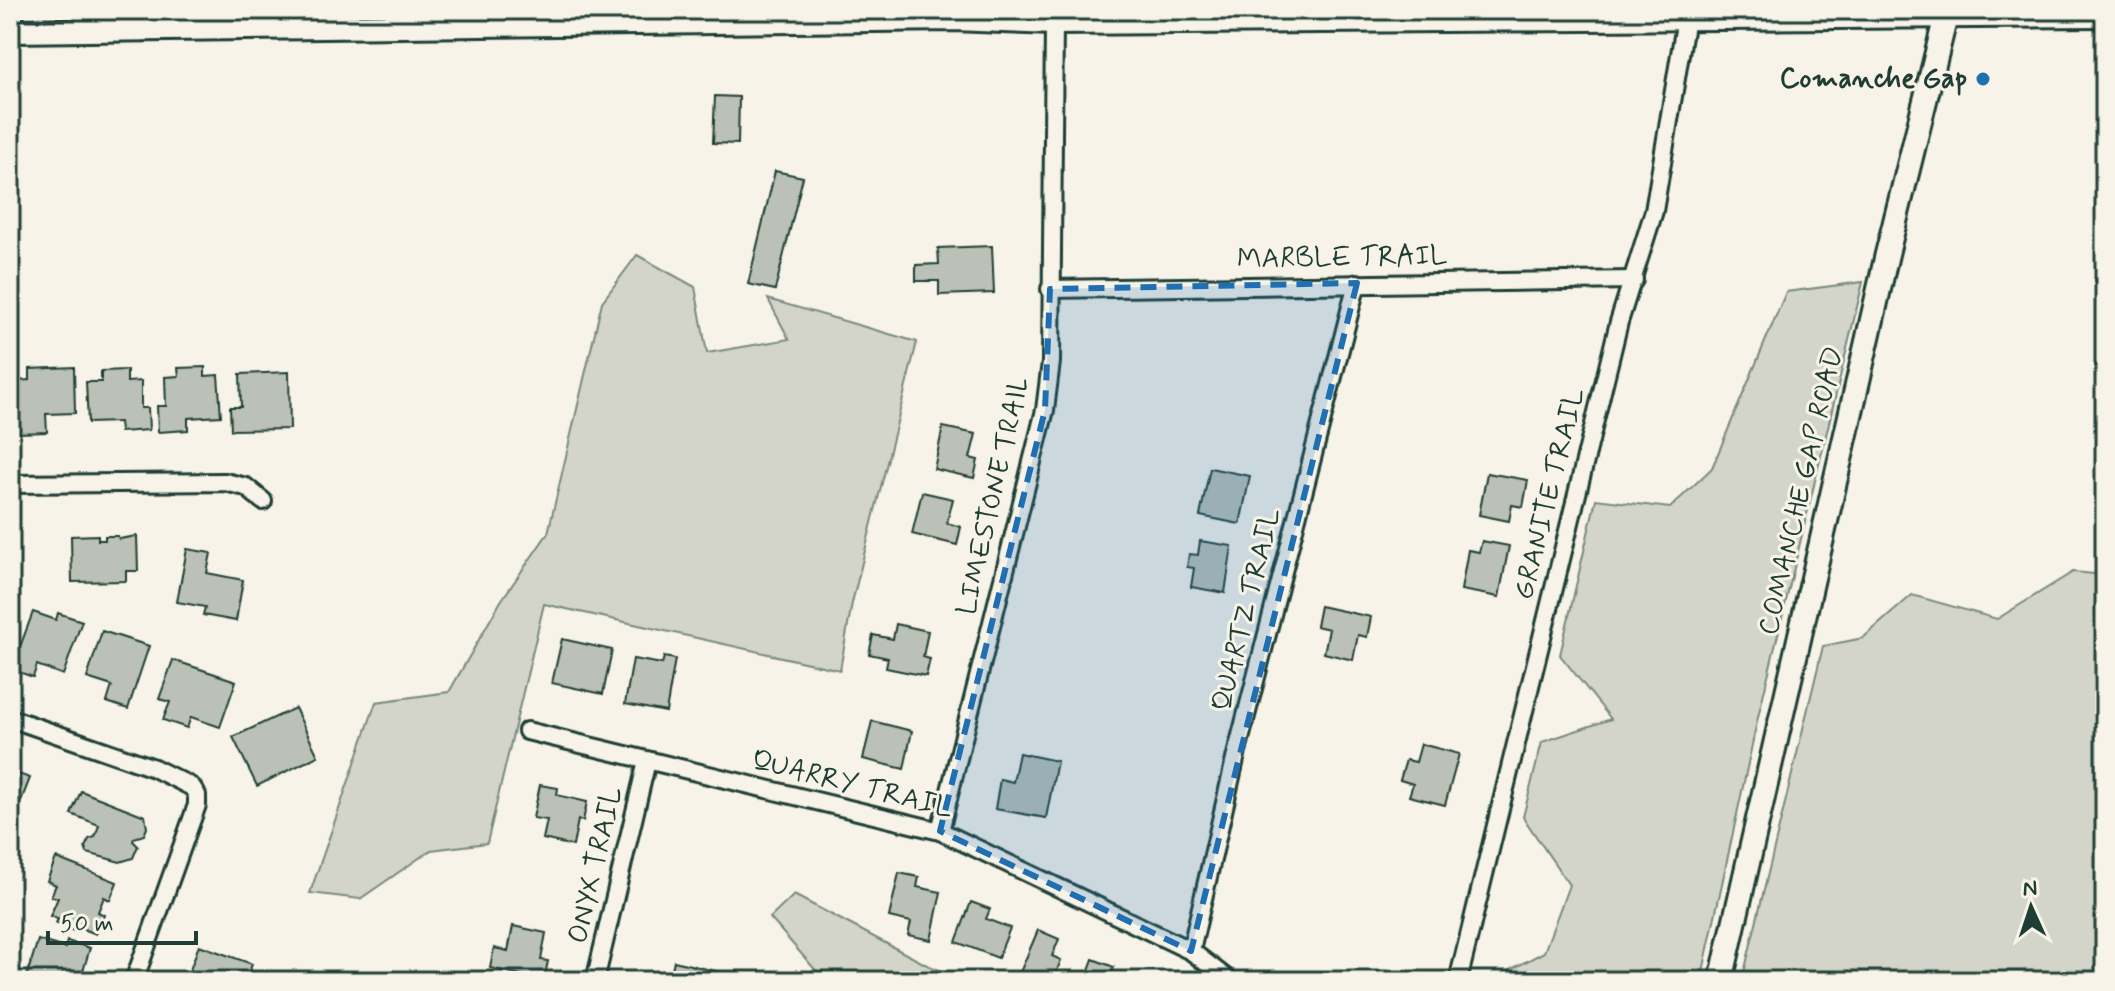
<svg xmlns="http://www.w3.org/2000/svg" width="2115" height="991" font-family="Mynerve,sans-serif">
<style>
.green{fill:#d3d5ca;stroke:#79897f;stroke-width:2}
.building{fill:#bbc1b6;stroke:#1f3d34;stroke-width:2}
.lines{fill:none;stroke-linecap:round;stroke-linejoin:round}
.street-casing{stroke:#1f3d34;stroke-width:22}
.secondary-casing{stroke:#1f3d34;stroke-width:28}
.street{stroke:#f7f3e8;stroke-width:16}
.secondary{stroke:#f7f3e8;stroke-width:22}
.marked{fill:#1f6fb2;fill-opacity:0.2;stroke:#1f6fb2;stroke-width:6;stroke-dasharray:16 10;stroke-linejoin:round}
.poi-dot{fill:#1f6fb2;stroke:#f7f3e8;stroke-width:3}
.labels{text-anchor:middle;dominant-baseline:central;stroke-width:6;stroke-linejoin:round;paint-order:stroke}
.poi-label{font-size:28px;font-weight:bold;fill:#1f3d34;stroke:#f7f3e8;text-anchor:end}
.street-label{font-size:28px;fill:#1f3d34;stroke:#f7f3e8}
</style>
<rect width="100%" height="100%" fill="#f7f3e8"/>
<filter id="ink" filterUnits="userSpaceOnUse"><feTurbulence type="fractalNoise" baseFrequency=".0125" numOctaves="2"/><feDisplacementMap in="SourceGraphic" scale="16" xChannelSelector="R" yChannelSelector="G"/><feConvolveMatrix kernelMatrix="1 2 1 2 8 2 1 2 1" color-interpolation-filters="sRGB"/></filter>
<g filter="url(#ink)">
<g class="green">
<polygon points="637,255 695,287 707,353 789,339 768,299 917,342 852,603 840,670 544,604 487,843 431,850 360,899 310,893 376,702 449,692 501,601 548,533 602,302"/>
<polygon points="1863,282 1758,717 1701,981 1489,981 1544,952 1569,885 1523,817 1542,742 1611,719 1560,655 1596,499 1670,508 1712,468 1786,292"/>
<polygon points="2073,572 2105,575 2105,981 1742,981 1823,646 1863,638 1912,595 1997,619"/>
<polygon points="794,895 927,965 967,981 825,981 770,918"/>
</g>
<g class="building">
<polygon points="715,96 739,97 738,144 713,143"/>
<polygon points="775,171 803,177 775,290 748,284"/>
<polygon points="992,246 994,293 939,295 939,281 916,281 916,265 939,264 938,248"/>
<polygon points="74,367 75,413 46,414 47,432 18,433 16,381 30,380 30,369"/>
<polygon points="205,367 205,376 218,375 221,416 188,418 188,430 158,432 157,406 166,406 165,377 179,376 178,368"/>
<polygon points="127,370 127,382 141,381 141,408 148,408 149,430 120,432 119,422 88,423 86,382 101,382 101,371"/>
<polygon points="289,372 290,429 231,430 230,407 241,407 240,374"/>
<polygon points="943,427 976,434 970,458 978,460 974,478 934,469"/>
<polygon points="1210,468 1250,476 1240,524 1200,516"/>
<polygon points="1487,473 1528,480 1523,507 1512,505 1509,521 1479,515"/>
<polygon points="922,492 953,499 947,523 961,527 957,545 912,534"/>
<polygon points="98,535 98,540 105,540 105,536 118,536 119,539 137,536 138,571 126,571 126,581 72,582 71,536"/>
<polygon points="1200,541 1232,546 1225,593 1191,587 1194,568 1187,567 1189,554 1198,555"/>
<polygon points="1482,541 1509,546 1499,597 1461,590 1468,550 1479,552"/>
<polygon points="187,549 211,553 207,573 243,580 236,621 203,615 205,607 177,602"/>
<polygon points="1320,606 1371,617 1367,637 1358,635 1353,660 1324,653 1329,629 1316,626"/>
<polygon points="33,612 56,620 58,613 82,621 63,675 37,665 33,677 10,669 10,652 14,642 21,644"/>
<polygon points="896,624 928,631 923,657 930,659 926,676 886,668 888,658 869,654 873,635 893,639"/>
<polygon points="102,631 149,646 128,709 107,702 112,686 87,678"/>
<polygon points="562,639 612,650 603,694 552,683"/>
<polygon points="664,657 675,659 666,712 625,704 633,659 662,664"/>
<polygon points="173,660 236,681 220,727 191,717 187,728 163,720 170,702 159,699"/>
<polygon points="295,708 318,756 257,786 233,737"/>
<polygon points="872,721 912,731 904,769 863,759"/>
<polygon points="1421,744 1459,754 1445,805 1409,796 1413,784 1400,780 1406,760 1416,762"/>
<polygon points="1019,753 1057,761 1046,818 995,809 1000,779 1013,782"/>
<polygon points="10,771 30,778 12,824 10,824"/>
<polygon points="540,785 558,788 557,795 587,802 583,821 578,820 573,846 543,839 547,820 533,818"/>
<polygon points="81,791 145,816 147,828 144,835 134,838 133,841 138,846 133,858 120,862 87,853 85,847 89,839 95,837 99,825 71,814"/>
<polygon points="56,858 117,882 110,900 104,897 98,912 104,915 96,934 78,927 74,931 56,923 58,919 50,916 58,898 51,896 56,885 47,881"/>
<polygon points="899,873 919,877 917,887 941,892 931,940 908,935 911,922 889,917"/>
<polygon points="971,902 990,909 986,919 1010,928 998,958 956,942"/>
<polygon points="513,926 546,933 541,960 548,961 544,980 490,968 494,948 508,951"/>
<polygon points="1038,930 1059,939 1052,956 1061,960 1053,981 1028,981 1018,977"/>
<polygon points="38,940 65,948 67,941 90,948 81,978 72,975 71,981 25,981"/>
<polygon points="199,945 252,964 246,981 186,981"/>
<polygon points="1093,959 1114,967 1109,981 1085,981"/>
<polygon points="674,961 719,972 717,981 669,981"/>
</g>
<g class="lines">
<defs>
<g id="street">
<polyline points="1050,289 1634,280"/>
<polyline points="10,484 225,482 246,487 263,501"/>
<polyline points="10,718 154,768 192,787 197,795 197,805 134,981"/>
<polyline points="527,731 940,831 1191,951 1230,981"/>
<polyline points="940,831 1045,410 1051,362 1054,23"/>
<polyline points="1191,951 1236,755 1357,283"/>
<polyline points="595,981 647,761"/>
<polyline points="1458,981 1619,322 1654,211 1686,18"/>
</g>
<g id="secondary">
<polyline points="10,31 954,19 1054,23 2105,15"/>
<polyline points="1721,981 1887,254 1946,16"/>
</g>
</defs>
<use href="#street" class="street-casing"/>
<use href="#secondary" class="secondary-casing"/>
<use href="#street" class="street"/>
<use href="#secondary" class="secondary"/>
</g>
</g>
<path class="marked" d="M1357,283L1191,951L940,831L1045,410L1050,289Z"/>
<circle class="poi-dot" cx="1983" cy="79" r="8"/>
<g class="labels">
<g class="poi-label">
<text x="1967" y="79">Comanche Gap</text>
</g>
<g class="street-label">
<text transform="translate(1342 258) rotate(-1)">MARBLE TRAIL</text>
<text transform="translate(1802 491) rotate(-77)">COMANCHE GAP ROAD</text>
<text transform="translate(1550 494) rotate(-76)">GRANITE TRAIL</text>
<text transform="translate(994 496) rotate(-77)">LIMESTONE TRAIL</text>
<text transform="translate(1247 610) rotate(-76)">QUARTZ TRAIL</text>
<text transform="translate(852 785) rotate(14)">QUARRY TRAIL</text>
<text transform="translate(596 865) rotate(-77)">ONYX TRAIL</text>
</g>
</g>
<rect width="2115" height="991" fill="none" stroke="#f7f3e8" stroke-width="40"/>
<rect x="20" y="20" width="2075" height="951" fill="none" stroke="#1f3d34" stroke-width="3" filter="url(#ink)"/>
<g transform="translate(2031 907) rotate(357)" stroke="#f7f3e8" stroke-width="6" paint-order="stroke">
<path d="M0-6L14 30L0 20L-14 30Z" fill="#1f3d34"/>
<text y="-12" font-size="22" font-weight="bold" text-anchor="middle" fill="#1f3d34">N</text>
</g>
<path d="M48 931v12h148v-12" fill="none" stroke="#1f3d34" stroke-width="4"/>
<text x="60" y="931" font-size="24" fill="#1f3d34" stroke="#f7f3e8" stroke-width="6" paint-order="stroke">50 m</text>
</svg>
